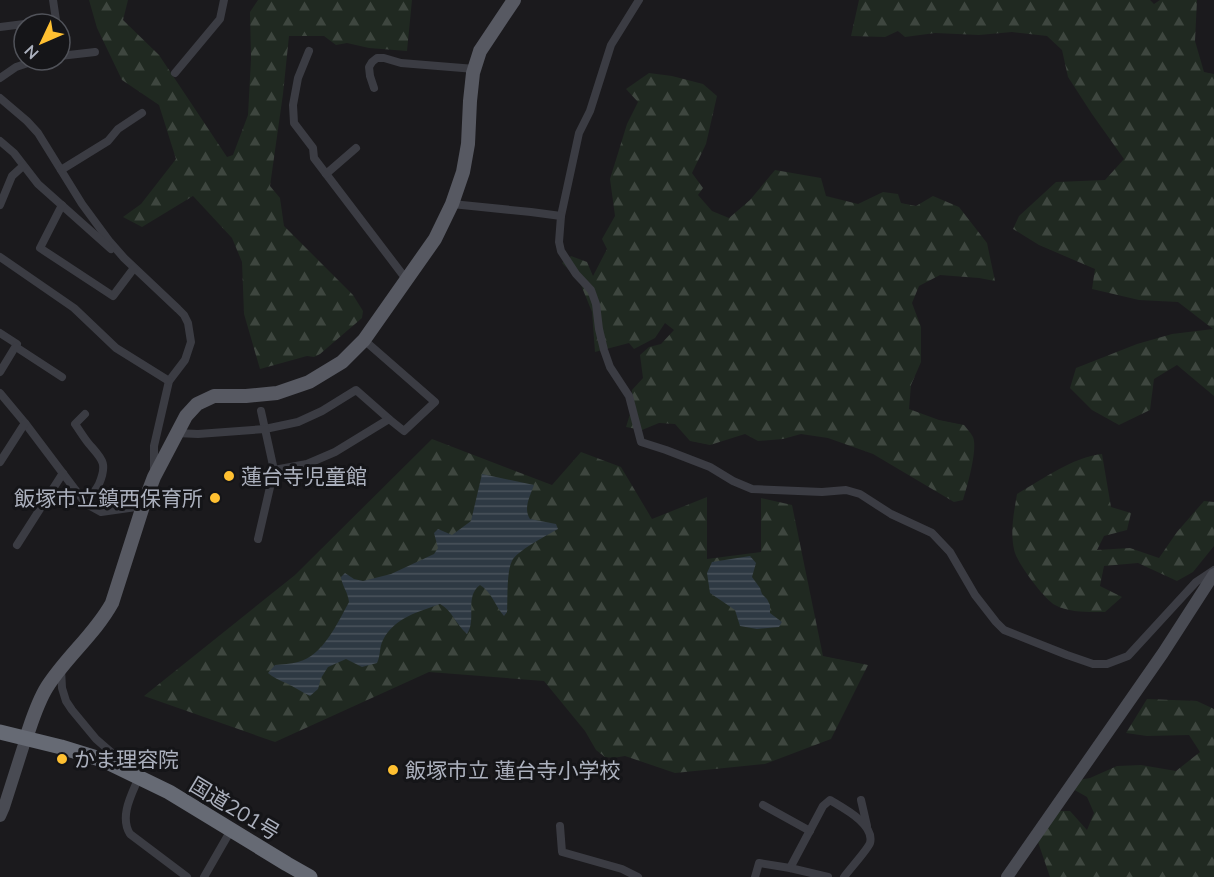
<svg xmlns="http://www.w3.org/2000/svg" width="1214" height="877" font-family="Mulish,'Noto Sans JP',sans-serif">
<style>
.forest{fill:url(#forest-firs)}
.water{fill:url(#water-rules)}
.lines{fill:none;stroke-linecap:round;stroke-linejoin:round}
.street{stroke:#3b3c43;stroke-width:8}
.secondary{stroke:#494b53;stroke-width:12}
.primary{stroke:#575962;stroke-width:14}
.highway{stroke:#666a74;stroke-width:15}
.poi-dot{fill:#ffc031;stroke:#151518;stroke-width:2}
.labels{text-anchor:middle;dominant-baseline:central;stroke-width:6;stroke-linejoin:round;paint-order:stroke}
.poi-label{font-size:21px;fill:#acb1be;stroke:#151518;text-anchor:start}
.street-label{font-size:21px;fill:#acb1be;stroke:#151518}
</style>
<defs>
<pattern id="forest-firs" width="22" height="20" patternUnits="userSpaceOnUse" patternTransform="scale(1.5)"><rect width="22" height="20" fill="#202921"/><path d="M5 1l3.5 6h-7zM16 11l3.5 6h-7z" fill="#3e463f"/></pattern>
<pattern id="water-rules" width="6" height="5" patternUnits="userSpaceOnUse" patternTransform="scale(1.5)"><rect width="6" height="5" fill="#2e3943"/><path d="M0 2.5h6" fill="none" stroke="#4a535c"/></pattern>
</defs>
<rect width="100%" height="100%" fill="#1b1a1d"/>
<g class="forest">
<polygon points="89,0 128,0 123,20 159,55 227,157 233,155 248,115 251,59 250,12 258,0 412,0 407,51 369,48 347,43 336,45 324,36 289,36 283,94 270,186 280,198 284,226 353,295 363,311 362,318 320,354 314,357 307,356 260,369 244,314 242,262 232,238 193,196 142,227 123,217 141,204 176,159 159,105 122,80 97,28"/>
<polygon points="859,0 1150,0 1154,4 1160,0 1197,0 1195,41 1204,72 1214,74 1214,396 1177,365 1154,379 1150,410 1119,425 1092,410 1070,388 1076,368 1137,344 1172,334 1213,329 1178,302 1139,300 1092,289 1095,269 1039,245 1013,229 1019,216 1056,182 1105,180 1124,159 1092,114 1068,77 1062,50 1047,36 1012,32 979,35 935,33 905,37 898,31 885,37 851,36"/>
<path d="M649,73L672,76L703,84L717,96L706,144L692,173L703,188L698,195L712,211L729,218L750,200L775,170L821,178L826,196L858,204L883,192L898,194L901,203L916,206L933,196L959,207L987,243L995,281L979,278L940,275L919,286L912,303L921,327V362L911,385L909,409L939,420L964,425C967,429 971,433 973,437C978,449 967,487 963,500L954,502L873,454L828,438L801,434L783,439L758,441L745,434L710,445L690,441L675,424L659,423L642,430L626,427L630,414L632,390L643,378L640,355L649,347L661,344L674,330L665,323L655,338L634,349L629,343L595,352L592,312L579,280L562,263L571,256L587,262L593,276L607,249L602,239L615,216L610,179L627,124L638,102L626,89Z"/>
<polygon points="432,439 552,485 581,452 621,467 652,519 707,497 707,559 761,552 761,498 792,505 823,656 868,665 831,739 765,764 675,773 625,756 613,758 605,757 596,750 585,731 544,681 429,672 275,742 144,696 295,575"/>
<path d="M1102,454L1111,507L1131,513L1127,530L1104,536L1097,550L1130,548L1159,558L1177,532L1204,501L1214,502V546L1193,572L1177,581L1138,563L1104,566L1100,586L1122,597L1105,612C1089,612 1070,613 1055,605C1045,600 1015,561 1014,549C1010,531 1014,512 1017,494C1043,479 1073,457 1102,454Z"/>
<polygon points="1147,699 1197,701 1214,709 1214,877 1050,877 1038,842 1052,811 1070,811 1087,830 1094,813 1087,797 1071,788 1078,780 1090,778 1117,766 1141,765 1176,771 1200,752 1189,735 1147,736 1126,733"/>
</g>
<g class="water">
<path d="M482,474L534,485C530,496 523,509 530,519L556,524L558,529C546,536 522,548 513,559C506,570 508,599 507,612L504,616C495,606 492,592 480,585C464,597 477,619 467,634C456,625 452,610 440,604C418,612 394,618 383,640C379,647 381,655 377,663L362,667L346,659L328,667L321,678L318,689L310,696C301,692 295,687 286,683C279,680 274,678 268,673L275,665C282,664 291,664 298,662C323,656 338,622 349,602C348,592 342,586 341,577L345,573L354,579L363,581L391,574L434,554L438,548L434,533L438,529L452,535L471,521Z"/>
<polygon points="750,556 756,563 752,577 760,588 762,594 767,599 770,605 770,613 782,622 779,627 757,629 740,626 735,610 710,593 707,573 712,562"/>
</g>
<g class="lines">
<g class="street">
<polyline points="639,0 611,45 590,111 579,133 561,216 559,242 561,251 576,274 591,290 596,304 599,329 604,350 610,367 629,396 641,442 666,450 710,467 733,481 752,489 822,492 846,490 860,494 891,514 932,533 950,552 975,595 996,622 1004,630 1067,655 1093,664 1107,664 1128,656 1196,582 1214,570"/>
<polyline points="0,27 56,20 53,0"/>
<polyline points="309,51 298,78 293,105 294,123 313,148 314,158 406,279"/>
<polyline points="60,56 95,52"/>
<polyline points="175,73 220,19 224,0"/>
<polyline points="0,78 16,67 37,60"/>
<polyline points="374,88 370,76 369,67 372,62 377,58 384,58 401,63 475,69"/>
<polyline points="0,98 27,121 38,133 82,204 110,242 124,258 178,309 184,315 188,323 191,342 185,360 169,381 154,446 154,471"/>
<polyline points="0,141 14,153 38,184 111,249"/>
<polyline points="61,170 108,141 118,129 142,113"/>
<polyline points="326,174 356,148"/>
<polyline points="452,204 531,212 561,216"/>
<polyline points="0,205 12,176 23,166"/>
<polyline points="62,205 40,248 113,296 134,268"/>
<polyline points="0,257 74,308 116,348 169,381"/>
<polyline points="0,333 17,344 0,372"/>
<polyline points="16,347 62,377"/>
<polyline points="0,393 25,423 83,500 92,507 101,512 143,506"/>
<polyline points="261,411 265,429 298,422 322,411 356,390 389,419"/>
<path d="M85,414L75,424C80,431 84,438 89,444C102,459 108,463 99,484C94,494 91,493 90,506"/>
<polyline points="176,433 198,434 265,429 274,470 307,464 335,452 389,419 404,431 435,402 364,340"/>
<polyline points="0,462 25,423"/>
<polyline points="258,539 274,470"/>
<polyline points="17,545 63,473"/>
<polyline points="61,669 62,688 66,701 72,710 96,739 127,766"/>
<path d="M136,775L139,777C132,794 119,816 130,834L187,877"/>
<polyline points="861,800 867,826"/>
<polyline points="763,805 810,831"/>
<polyline points="560,826 562,852 622,869 638,877"/>
<path d="M790,868L823,806L830,800C843,808 875,824 870,843C868,849 849,870 844,877"/>
<polyline points="204,877 231,830"/>
<polyline points="755,877 759,863 790,868 828,877"/>
</g>
<g class="secondary">
<polyline points="0,816 4,807 26,738"/>
<polyline points="1007,877 1163,653 1214,574"/>
</g>
<path class="primary" d="M26,738C32,721 37,703 47,687C66,657 95,634 112,603L143,506L154,477L186,416L197,404L214,396H246L277,393L309,382L342,362L364,340L435,239L452,204L463,172L468,144L470,101L473,73L480,51L514,0"/>
<polyline class="highway" points="0,732 61,747 103,760 169,792 287,864 310,877"/>
</g>
<g class="poi-dot">
<circle cx="229" cy="476" r="6"/>
<circle cx="215" cy="498" r="6"/>
<circle cx="62" cy="759" r="6"/>
<circle cx="393" cy="770" r="6"/>
</g>
<g class="labels">
<g class="poi-label">
<text x="241" y="476">蓮台寺児童館</text>
<text x="203" y="498" text-anchor="end">飯塚市立鎮西保育所</text>
<text x="74" y="759">かま理容院</text>
<text x="405" y="770">飯塚市立 蓮台寺小学校</text>
</g>
<g class="street-label">
<text transform="translate(235 808) rotate(31)">国道201号</text>
</g>
</g>
<g transform="translate(42 42) rotate(226)"><circle r="28" fill="#151518" stroke="#51535a" stroke-width="1.5"/>
<path d="M0-4.5L10 22L0 15L-10 22Z" fill="#ffc031"/>
<text y="-9" font-size="16" font-weight="bold" text-anchor="middle" fill="#acb1be">N</text>
</g>
</svg>
